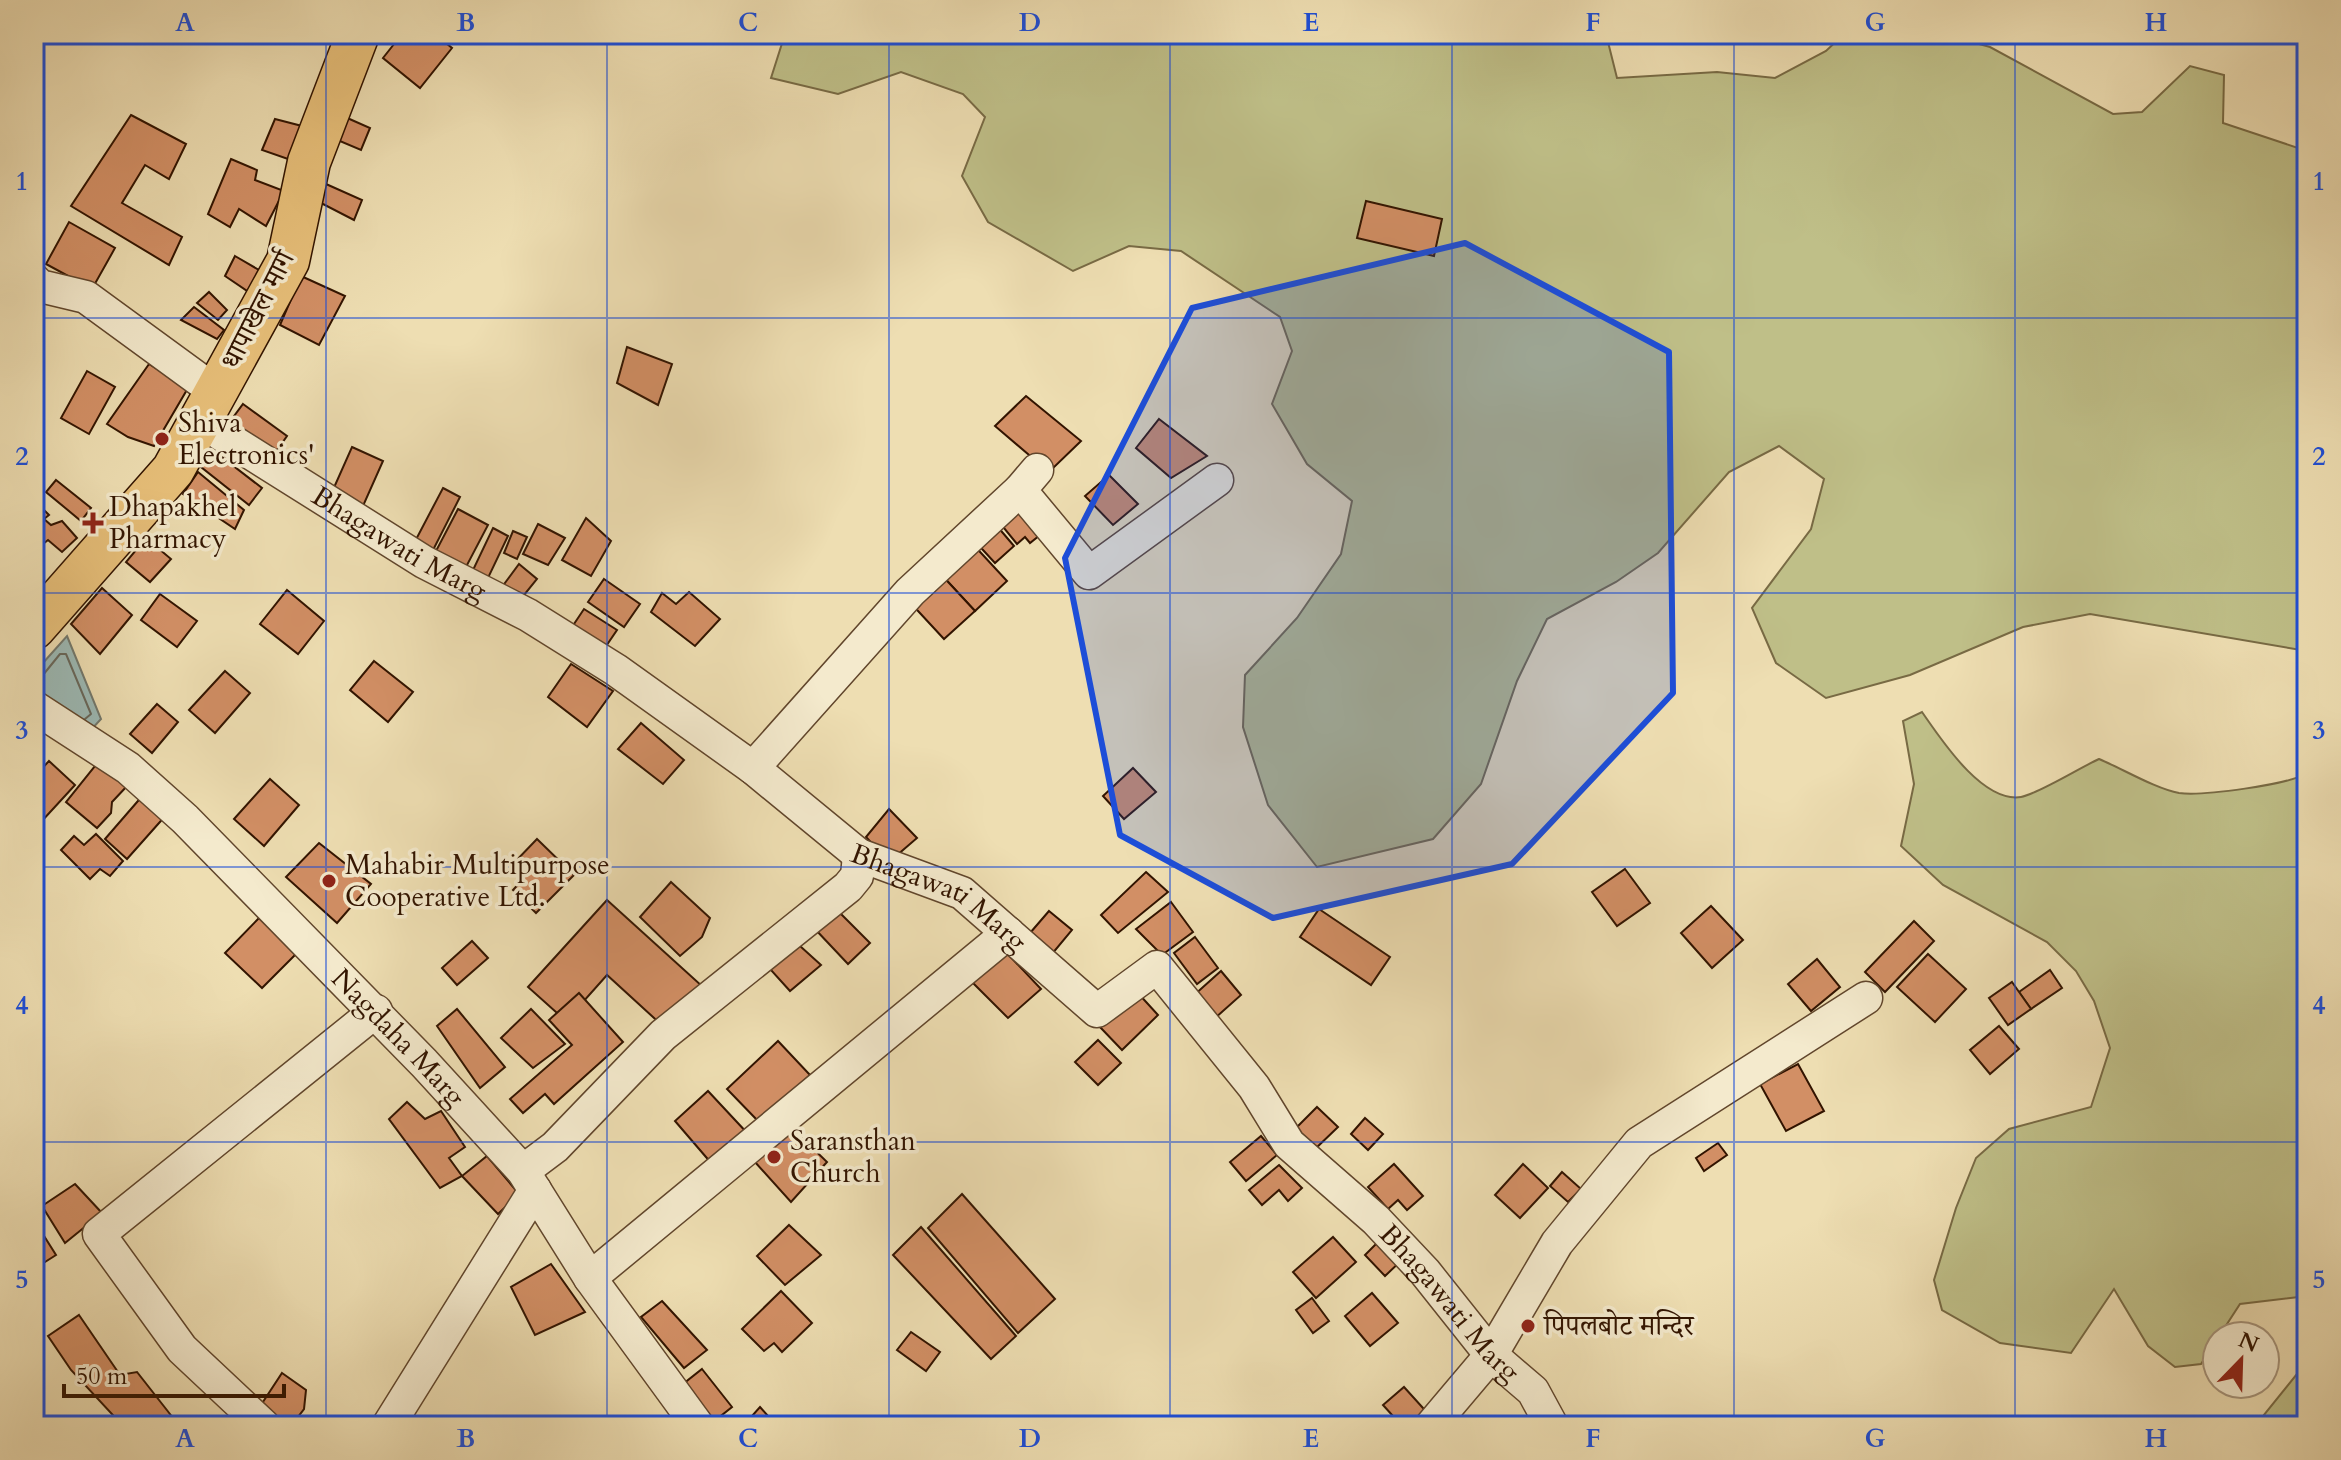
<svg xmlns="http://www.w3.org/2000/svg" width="2341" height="1460" font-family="Cardo,'Noto Serif Devanagari',serif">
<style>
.green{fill:#bfbf88;stroke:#786a44;stroke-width:2}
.water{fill:#9cbab6;stroke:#72786d;stroke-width:2}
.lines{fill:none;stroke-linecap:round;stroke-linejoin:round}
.shore{stroke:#67675b;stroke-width:2}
.building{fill:#d28f65;stroke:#321400;stroke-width:2}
.minor-casing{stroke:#61462c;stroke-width:35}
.major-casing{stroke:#321400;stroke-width:45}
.minor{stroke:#f4eacd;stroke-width:32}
.major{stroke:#e7bf79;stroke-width:42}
.marked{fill:#1d4ed8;fill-opacity:0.2;stroke:#1d4ed8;stroke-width:6;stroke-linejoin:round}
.grid{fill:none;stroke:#1d4ed8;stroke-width:2;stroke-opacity:0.55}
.poi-dot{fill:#8f2418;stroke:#f4eacd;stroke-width:3}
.labels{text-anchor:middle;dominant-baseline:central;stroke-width:7;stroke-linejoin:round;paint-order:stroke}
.street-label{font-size:28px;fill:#321400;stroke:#f4eacd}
.poi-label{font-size:28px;fill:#321400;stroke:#f4eacd;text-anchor:start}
.neatline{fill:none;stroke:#1d4ed8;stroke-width:3}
.grid-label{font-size:26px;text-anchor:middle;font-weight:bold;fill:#1d4ed8}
</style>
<rect width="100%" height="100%" fill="#eedeb2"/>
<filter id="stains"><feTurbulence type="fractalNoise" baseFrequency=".0025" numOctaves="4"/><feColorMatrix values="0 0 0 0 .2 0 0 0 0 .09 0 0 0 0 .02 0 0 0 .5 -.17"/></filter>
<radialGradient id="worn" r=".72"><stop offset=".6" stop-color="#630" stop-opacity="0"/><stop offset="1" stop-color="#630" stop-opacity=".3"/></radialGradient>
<g class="green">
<polygon points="785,34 1606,34 1617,78 1717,72 1775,78 1826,51 1844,34 1943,34 1990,47 2113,114 2142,112 2190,66 2224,75 2223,123 2307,151 2307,651 2090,614 2023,627 1910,675 1826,698 1776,663 1752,608 1811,529 1824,479 1779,446 1729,472 1658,553 1616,582 1547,619 1517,681 1481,784 1433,839 1317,867 1268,805 1243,727 1245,675 1297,618 1341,554 1352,501 1307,464 1272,404 1292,351 1280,317 1181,251 1129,246 1073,271 988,222 962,176 985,117 963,94 901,72 838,94 771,78"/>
<path d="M1922,712C1941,739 1982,803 2021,797C2038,794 2081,767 2099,759C2121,768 2156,789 2179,793C2202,796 2289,785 2307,773V1296L2240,1304L2201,1364L2175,1367L2148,1346L2114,1289L2071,1353L2000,1343L1942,1310L1934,1280L1956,1208L1976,1158L2009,1129L2091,1107L2110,1048L2094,1001L2076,971L2047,942L1943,885L1901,846L1914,784L1903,721Z"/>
<polygon points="2307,1359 2307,1426 2255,1426 2305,1364"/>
</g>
<polygon class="water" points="67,636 101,719 90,731 34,697 34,673"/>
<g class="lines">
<polyline class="shore" points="34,677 43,675 60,654 66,654 91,714 85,719"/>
</g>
<g class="building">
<polygon points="402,34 435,34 452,48 420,88 383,58"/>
<polygon points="131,115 186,144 169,179 145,165 122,203 182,237 169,265 71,206"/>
<polygon points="345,117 370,128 361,150 335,139"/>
<polygon points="275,119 302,126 288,159 262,150"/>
<polygon points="231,159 257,170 255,180 284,191 266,226 239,209 230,227 208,214"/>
<polygon points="326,184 362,200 354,220 319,202"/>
<polygon points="1366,201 1442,219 1434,256 1357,238"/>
<polygon points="69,222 115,248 92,289 46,264"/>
<polygon points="235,256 271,277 256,297 225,276"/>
<polygon points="301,276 345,296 319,345 280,325"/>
<polygon points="209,292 227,310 218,320 197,303"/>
<polygon points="194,307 224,330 217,339 181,320"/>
<polygon points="627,347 672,364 658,405 617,383"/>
<polygon points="149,364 188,388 154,446 128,437 107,424"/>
<polygon points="87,371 115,387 89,434 61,418"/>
<polygon points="1026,396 1081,441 1049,472 995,426"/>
<polygon points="243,404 287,436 271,459 226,427"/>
<polygon points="1159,419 1207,456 1171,478 1136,448"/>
<polygon points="352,447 383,461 363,506 332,492"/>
<polygon points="214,451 262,488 249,505 201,467"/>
<polygon points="198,472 244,510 235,529 183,494"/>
<polygon points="1109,475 1138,504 1113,525 1085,496"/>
<polygon points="56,480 91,508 81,521 46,492"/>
<polygon points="443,488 460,497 429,558 411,549"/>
<polygon points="34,500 49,515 44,519 51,525 62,521 77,538 62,552 48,540 38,548 34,544"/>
<polygon points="1017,507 1045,531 1030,543 1025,537 1017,544 999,522"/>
<polygon points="458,509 488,525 466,567 436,551"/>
<polygon points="586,518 611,541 591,576 562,560"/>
<polygon points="991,519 1014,546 995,563 971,537"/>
<polygon points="538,524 565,538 548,565 523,554"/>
<polygon points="493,528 508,536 488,578 473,570"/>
<polygon points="513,531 527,537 517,559 504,553"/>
<polygon points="146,538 171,559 150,582 126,562"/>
<polygon points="969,540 1007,581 975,611 937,570"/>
<polygon points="519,564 537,579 516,605 499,591"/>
<polygon points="937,570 975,611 944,639 906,598"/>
<polygon points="604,579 640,604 624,627 588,602"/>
<polygon points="102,588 132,615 100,654 71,624"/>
<polygon points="287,590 324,621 298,654 260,624"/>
<polygon points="689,592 720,619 695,646 651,612 662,593 676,604"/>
<polygon points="160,594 197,621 177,647 141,620"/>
<polygon points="584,609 617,630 602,652 570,630"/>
<polygon points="374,661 413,692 388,722 350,690"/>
<polygon points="571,664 613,691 587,727 548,697"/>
<polygon points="225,671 250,693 215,733 189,710"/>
<polygon points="157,704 178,722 152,753 130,734"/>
<polygon points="641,723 684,760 663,784 618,749"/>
<polygon points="49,761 75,785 41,822 34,815 34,777"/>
<polygon points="99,761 128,785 112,802 111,813 97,828 66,802"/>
<polygon points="1133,768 1156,792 1124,819 1103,796"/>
<polygon points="270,779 299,805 264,846 234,819"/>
<polygon points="144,794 167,814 127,859 105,839"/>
<polygon points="889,809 917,838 889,862 866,837"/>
<polygon points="96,834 123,861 110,876 100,869 90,879 61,850 74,836 84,845"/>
<polygon points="537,839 574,875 536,913 513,890 523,879 511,866"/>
<polygon points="319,843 371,884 337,923 286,877"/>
<polygon points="1625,869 1650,903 1617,926 1592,892"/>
<polygon points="1146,872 1168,892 1118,933 1101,915"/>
<polygon points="671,882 710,918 702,937 680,956 640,917"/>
<polygon points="607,900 703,987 665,1028 607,975 566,1021 528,987"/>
<polygon points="1171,902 1193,932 1162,955 1136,929"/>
<polygon points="1711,906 1743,940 1712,968 1681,933"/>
<polygon points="1319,909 1390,957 1371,985 1300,937"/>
<polygon points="838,911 870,943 848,964 815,929"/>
<polygon points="1049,911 1072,930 1047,960 1024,940"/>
<polygon points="259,918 296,954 262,988 225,953"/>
<polygon points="1914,921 1934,941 1885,992 1865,972"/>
<polygon points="1195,937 1218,968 1197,984 1174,953"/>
<polygon points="472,941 488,958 457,985 442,968"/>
<polygon points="800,946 821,965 790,991 770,969"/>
<polygon points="1005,951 1041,989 1008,1018 969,979"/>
<polygon points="1928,954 1966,989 1935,1022 1897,987"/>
<polygon points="1817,959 1840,987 1811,1011 1788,984"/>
<polygon points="2050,970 2062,988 2031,1009 2019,992"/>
<polygon points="1221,971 1241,995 1214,1019 1193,996"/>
<polygon points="2012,982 2031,1009 2008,1025 1989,998"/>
<polygon points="1137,992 1158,1015 1122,1050 1099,1026"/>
<polygon points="579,993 623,1042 554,1104 545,1094 523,1113 510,1099 572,1045 549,1020"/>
<polygon points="457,1009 505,1067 480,1088 437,1026"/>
<polygon points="531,1009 565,1044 533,1068 501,1038"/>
<polygon points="1999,1026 2019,1049 1990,1074 1970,1050"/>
<polygon points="1098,1040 1121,1063 1098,1085 1075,1062"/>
<polygon points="778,1041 810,1075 759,1122 727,1089"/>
<polygon points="1798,1064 1824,1111 1786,1131 1760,1084"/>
<polygon points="708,1091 749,1135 712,1164 675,1121"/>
<polygon points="407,1102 425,1119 441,1111 465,1147 449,1158 462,1176 440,1188 389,1119"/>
<polygon points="1317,1107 1338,1127 1313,1151 1293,1131"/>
<polygon points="1365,1118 1383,1134 1368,1150 1351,1134"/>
<polygon points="789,1125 827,1162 791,1202 754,1161"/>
<polygon points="1261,1136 1277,1155 1246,1181 1230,1162"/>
<polygon points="1718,1143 1727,1155 1704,1171 1696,1158"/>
<polygon points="487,1156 519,1194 498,1214 462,1176"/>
<polygon points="1394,1164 1423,1196 1407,1210 1398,1200 1388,1209 1368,1187"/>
<polygon points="1523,1164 1548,1188 1520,1218 1495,1195"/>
<polygon points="1279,1165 1302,1188 1288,1201 1279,1190 1262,1205 1249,1190"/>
<polygon points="1562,1172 1581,1189 1568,1202 1550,1186"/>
<polygon points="75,1184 102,1213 65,1243 42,1206"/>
<polygon points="962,1194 1055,1299 1018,1333 928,1228"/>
<polygon points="34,1220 56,1255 34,1269"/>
<polygon points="789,1225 821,1255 785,1285 757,1256"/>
<polygon points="921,1227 1016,1336 991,1359 893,1255"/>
<polygon points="1333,1237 1356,1262 1316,1298 1293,1272"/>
<polygon points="1383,1237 1404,1258 1385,1276 1365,1255"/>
<polygon points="551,1264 585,1312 535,1335 511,1287"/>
<polygon points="781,1291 812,1323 782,1352 774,1343 764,1351 742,1329"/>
<polygon points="1372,1293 1398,1323 1370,1346 1345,1316"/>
<polygon points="1312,1298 1329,1321 1313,1333 1296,1310"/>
<polygon points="662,1301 707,1350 684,1368 641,1317"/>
<polygon points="79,1315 120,1375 137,1372 177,1423 173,1426 123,1426 71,1370 48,1336"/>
<polygon points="911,1332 940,1352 926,1371 897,1350"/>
<polygon points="702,1369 732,1407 708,1426 678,1388"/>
<polygon points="282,1373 306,1390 304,1409 291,1426 283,1426 259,1408"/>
<polygon points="1404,1387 1432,1418 1423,1426 1402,1426 1383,1405"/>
<polygon points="760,1407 777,1426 743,1426"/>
</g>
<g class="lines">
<defs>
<g id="minor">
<polyline points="34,280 40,286 86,297 216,392"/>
<path id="s1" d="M200,421L424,562L528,615L616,670L753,768L859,855L962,893L1097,1011L1157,967L1254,1087L1289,1144L1376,1220L1425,1272L1491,1355L1533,1391L1552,1426"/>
<polyline points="1037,470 1020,490 1089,573 1217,480"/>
<path id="s2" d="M34,707L128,768L185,819L424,1063L523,1171L590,1278L698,1426"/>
<polyline points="753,768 910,592 1020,490"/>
<polyline points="523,1171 555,1147 663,1035 848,887 857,876 859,855"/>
<polyline points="590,1278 1008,933"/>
<polyline points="264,1426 182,1349 99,1234 376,1011"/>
<polyline points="388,1426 535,1190"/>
<polyline points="1431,1426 1491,1355 1557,1243 1639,1143 1866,998"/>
</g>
<polyline id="major" points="34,628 173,470 288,261 309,162 358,34"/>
</defs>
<use href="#minor" class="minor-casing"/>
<use href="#major" class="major-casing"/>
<use href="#minor" class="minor"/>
<use href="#major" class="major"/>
</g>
<path class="marked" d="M1465,243L1669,352L1673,693L1512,864L1273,918L1120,835L1065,558L1192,308Z"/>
<path class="grid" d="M326,34V1426M607,34V1426M889,34V1426M1170,34V1426M1452,34V1426M1734,34V1426M2015,34V1426M34,318H2307M34,593H2307M34,867H2307M34,1142H2307"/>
<g class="poi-dot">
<circle cx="162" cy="439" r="8"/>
<path d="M89 511h8v8h8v8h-8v8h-8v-8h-8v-8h8z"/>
<circle cx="329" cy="881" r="8"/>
<circle cx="774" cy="1157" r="8"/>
<circle cx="1528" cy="1326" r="8"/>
</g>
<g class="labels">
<g class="street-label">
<text transform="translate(258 310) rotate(-63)">धापाखेल मार्ग</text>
<text stroke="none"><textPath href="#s1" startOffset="234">Bhagawati Marg</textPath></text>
<text stroke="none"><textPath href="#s1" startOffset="882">Bhagawati Marg</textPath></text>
<text stroke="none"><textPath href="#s2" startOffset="494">Nagdaha Marg</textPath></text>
<text stroke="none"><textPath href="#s1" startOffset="1602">Bhagawati Marg</textPath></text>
</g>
<g class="poi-label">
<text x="178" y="423">Shiva<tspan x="178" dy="32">Electronics'</tspan></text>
<text x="109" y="507">Dhapakhel<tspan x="109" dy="32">Pharmacy</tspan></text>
<text x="345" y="865">Mahabir Multipurpose<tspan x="345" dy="32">Cooperative Ltd.</tspan></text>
<text x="790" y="1141">Saransthan<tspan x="790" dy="32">Church</tspan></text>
<text x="1544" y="1326">पिपलबोट मन्दिर</text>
</g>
</g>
<rect width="2341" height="1460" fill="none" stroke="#eedeb2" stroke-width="88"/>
<g transform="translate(2241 1360) rotate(23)"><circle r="38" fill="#f4eacd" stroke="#a6947b" stroke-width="2"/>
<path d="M0-6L14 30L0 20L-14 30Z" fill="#8f2418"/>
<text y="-12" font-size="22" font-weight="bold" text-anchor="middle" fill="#321400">N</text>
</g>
<path d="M64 1384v12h220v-12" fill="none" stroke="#321400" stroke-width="4"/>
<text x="76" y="1384" font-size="24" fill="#321400" stroke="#f4eacd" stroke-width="6" paint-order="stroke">50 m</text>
<rect x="44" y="44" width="2253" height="1372" class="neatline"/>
<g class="grid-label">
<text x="185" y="31">A</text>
<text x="466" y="31">B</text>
<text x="748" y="31">C</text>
<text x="1030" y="31">D</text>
<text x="1311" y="31">E</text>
<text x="1593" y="31">F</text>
<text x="1875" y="31">G</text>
<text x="2156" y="31">H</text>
<text x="22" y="190">1</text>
<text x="2319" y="190">1</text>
<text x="22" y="465">2</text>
<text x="2319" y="465">2</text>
<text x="22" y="739">3</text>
<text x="2319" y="739">3</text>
<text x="22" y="1014">4</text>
<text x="2319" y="1014">4</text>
<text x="22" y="1288">5</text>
<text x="2319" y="1288">5</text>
<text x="185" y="1447">A</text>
<text x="466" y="1447">B</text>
<text x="748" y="1447">C</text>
<text x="1030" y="1447">D</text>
<text x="1311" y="1447">E</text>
<text x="1593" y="1447">F</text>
<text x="1875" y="1447">G</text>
<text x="2156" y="1447">H</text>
</g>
<rect width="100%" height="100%" filter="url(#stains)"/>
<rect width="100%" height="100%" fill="url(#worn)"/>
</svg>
